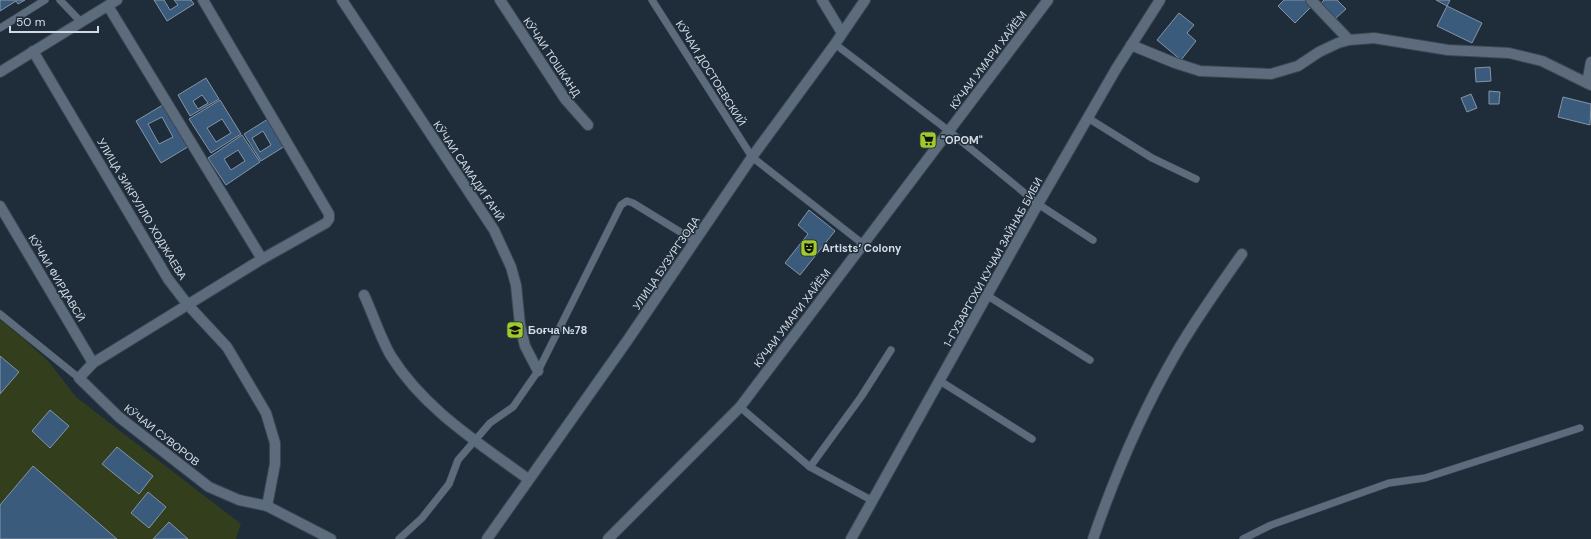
<svg xmlns="http://www.w3.org/2000/svg" width="1591" height="539" font-family="'DM Sans',sans-serif">
<style>
.green{fill:#333e1d}
.building{fill:#3b5b7d;stroke:#8595a6;fill-rule:evenodd}
.lines{fill:none;stroke-linecap:round;stroke-linejoin:round}
.service-casing{stroke:#3d4753;stroke-width:8}
.minor-casing{stroke:#3d4753;stroke-width:12}
.secondary-casing{stroke:#3d4753;stroke-width:12}
.service{stroke:#5d6c7c;stroke-width:7}
.minor{stroke:#5d6c7c;stroke-width:10}
.secondary{stroke:#5d6c7c;stroke-width:10}
.labels{text-anchor:middle;dominant-baseline:central;stroke-width:3;stroke-linejoin:round;paint-order:stroke}
.street-label{font-size:11px;fill:#d2dae3;stroke:#1f2c3a}
.poi-label{font-size:11px;font-weight:bold;fill:#d2dae3;stroke:#1f2c3a;text-anchor:start}
</style>
<rect width="100%" height="100%" fill="#1f2c3a"/>
<polygon class="green" points="0,320 25,340 49,362 76,397 241,524 236,539 0,539"/>
<g class="building">
<polygon points="0,0 25,0 18,4 16,1 0,11"/>
<polygon points="154,0 164,0 170,10 178,5 174,0 191,0 194,4 167,21"/>
<polygon points="1284,0 1305,0 1312,6 1295,23 1278,6"/>
<polygon points="1324,0 1337,0 1346,9 1336,18 1321,3"/>
<polygon points="1436,0 1450,0 1447,6"/>
<polygon points="1447,6 1482,23 1472,43 1437,26"/>
<polygon points="1179,13 1194,25 1187,33 1196,41 1181,60 1157,40"/>
<polygon points="1490,67 1491,81 1476,82 1475,68"/>
<path d="M206,78L219,99L190,116L178,95ZM202,95L208,103L198,109L193,101Z"/>
<polygon points="1489,91 1500,92 1499,104 1489,104"/>
<polygon points="1471,94 1477,108 1467,112 1461,98"/>
<polygon points="1563,97 1591,104 1590,125 1558,117"/>
<path d="M220,100L241,134L211,153L189,119ZM222,119L231,133L216,142L207,128Z"/>
<path d="M166,103L191,145L161,163L136,121ZM162,117L173,137L159,144L148,124Z"/>
<path d="M268,119L285,146L261,161L244,134ZM263,131L271,145L260,152L252,138Z"/>
<path d="M242,135L260,162L226,185L208,158ZM238,150L245,161L231,170L224,159Z"/>
<polygon points="809,210 835,231 800,275 785,263 808,234 798,225"/>
<polygon points="0,356 19,372 0,394"/>
<polygon points="50,410 69,426 50,448 32,431"/>
<polygon points="117,447 153,476 139,494 102,464"/>
<polygon points="33,466 117,539 0,539 0,505"/>
<polygon points="148,492 166,507 149,528 131,513"/>
<polygon points="169,522 188,539 153,539"/>
</g>
<g class="lines">
<defs>
<g id="service">
<polyline points="60,0 81,22"/>
<polyline points="652,0 752,157 863,244"/>
<polyline points="0,28 45,0"/>
<polyline points="835,44 949,131 1038,204 1093,240"/>
<polyline points="1088,118 1152,158 1196,179"/>
<polyline points="988,296 1090,360"/>
<polyline points="0,314 79,378"/>
<polyline points="940,381 1032,439"/>
<polyline points="740,407 810,467 873,501"/>
<polyline points="810,467 861,397 891,350"/>
<polyline points="399,539 422,518 449,484 458,460 490,423 513,407 538,371 621,205 627,201 633,203 695,241"/>
<polyline points="1243,539 1271,525 1389,483 1425,478 1580,428"/>
</g>
<g id="minor">
<polyline points="203,0 329,214 329,219 326,223 262,259 93,363 79,378 119,417 209,487 239,500 267,506 331,539"/>
<polyline points="342,0 494,230 511,267 516,285 520,325 525,346 538,371"/>
<polyline points="500,0 565,99 588,125"/>
<polyline points="822,0 842,33"/>
<polyline points="1311,0 1349,40"/>
<polyline points="108,6 262,259"/>
<polyline points="1131,45 1175,63 1200,71 1271,74 1298,66 1319,52 1338,43 1349,40 1374,38 1448,50 1509,53 1542,61 1591,85"/>
<polyline points="33,51 168,279 188,305 227,347 266,413 275,443 275,464 267,506"/>
<polyline points="0,72 117,0"/>
<polyline points="1587,83 1591,62"/>
<polyline points="0,206 93,363"/>
<path d="M364,295C373,314 380,337 391,356C424,409 479,443 528,479"/>
<polyline points="487,539 627,341 752,157 835,44 865,0"/>
<polyline points="851,539 1038,204 1116,69 1160,0"/>
<path d="M1093,539C1115,475 1141,414 1175,355C1195,320 1219,287 1242,254"/>
</g>
<polyline id="secondary" points="608,539 740,407 1048,0"/>
</defs>
<use href="#service" class="service-casing"/>
<use href="#minor" class="minor-casing"/>
<use href="#secondary" class="secondary-casing"/>
<use href="#service" class="service"/>
<use href="#minor" class="minor"/>
<use href="#secondary" class="secondary"/>
</g>
<defs>
<symbol id="supermarket-square" viewBox="-11 -11 22 22"><rect x="-9" y="-9" width="18" height="18" rx="4" fill="#a0c92b" stroke="#1f2c3a"/><path d="M-6-5.5h2.5l.6 2H6L4.5 2H-2.5L-4.4-4H-6ZM-1.5 3.2a1.3 1.3 0 1 0 .1 0ZM3 3.2a1.3 1.3 0 1 0 .1 0Z" fill="#111"/></symbol>
<symbol id="theatre-square" viewBox="-11 -11 22 22"><rect x="-9" y="-9" width="18" height="18" rx="4" fill="#a0c92b" stroke="#1f2c3a"/><path d="M-5-5.5Q0-4 5-5.5V0Q5 5 0 6Q-5 5-5 0ZM-3.3-2.5H-1v1.5H-3.3ZM1-2.5H3.3v1.5H1ZM-2.8 1Q0 5.5 2.8 1Z" fill="#111"/></symbol>
<symbol id="school-square" viewBox="-11 -11 22 22"><rect x="-9" y="-9" width="18" height="18" rx="4" fill="#a0c92b" stroke="#1f2c3a"/><path d="M0-5L7-2L0 1L-7-2ZM-4 1L0 2.5L4 1V4Q0 6-4 4Z" fill="#111"/></symbol>
</defs>
<g fill-rule="evenodd">
<use href="#supermarket-square" x="918" y="130" width="20" height="20"/>
<use href="#theatre-square" x="799" y="238" width="20" height="20"/>
<use href="#school-square" x="505" y="320" width="20" height="20"/>
</g>
<g class="labels">
<g class="street-label">
<text transform="translate(552 57) rotate(56)">КӮЧАИ ТОШКАНД</text>
<text transform="translate(988 60) rotate(-53)">КӮЧАИ УМАРИ ХАЙЁМ</text>
<text transform="translate(711 73) rotate(58)">КӮЧАИ ДОСТОЕВСКИЙ</text>
<text transform="translate(469 171) rotate(56)">КӮЧАИ САМАДИ ҒАНӢ</text>
<text transform="translate(142 209) rotate(59)">УЛИЦА ЗИКРУЛЛО ХОДЖАЕВА</text>
<text transform="translate(993 262) rotate(-61)">1-ГУЗАРГОХИ КУЧАИ ЗАЙНАБ БИБИ</text>
<text transform="translate(666 263) rotate(-56)">УЛИЦА БУЗУРГЗОДА</text>
<text transform="translate(57 278) rotate(59)">КӮЧАИ ФИРДАВСӢ</text>
<text transform="translate(792 318) rotate(-53)">КӮЧАИ УМАРИ ХАЙЁМ</text>
<text transform="translate(162 435) rotate(38)">КӮЧАИ СУВОРОВ</text>
</g>
<g class="poi-label">
<text x="941" y="140">"OPOM"</text>
<text x="822" y="248">Artists’ Colony</text>
<text x="528" y="330">Боғча №78</text>
</g>
</g>
<path d="M10 26v6h88v-6" fill="none" stroke="#d2dae3" stroke-width="2"/>
<text x="16" y="26" font-size="12" fill="#d2dae3" stroke="#1f2c3a" stroke-width="3" paint-order="stroke">50 m</text>
</svg>
